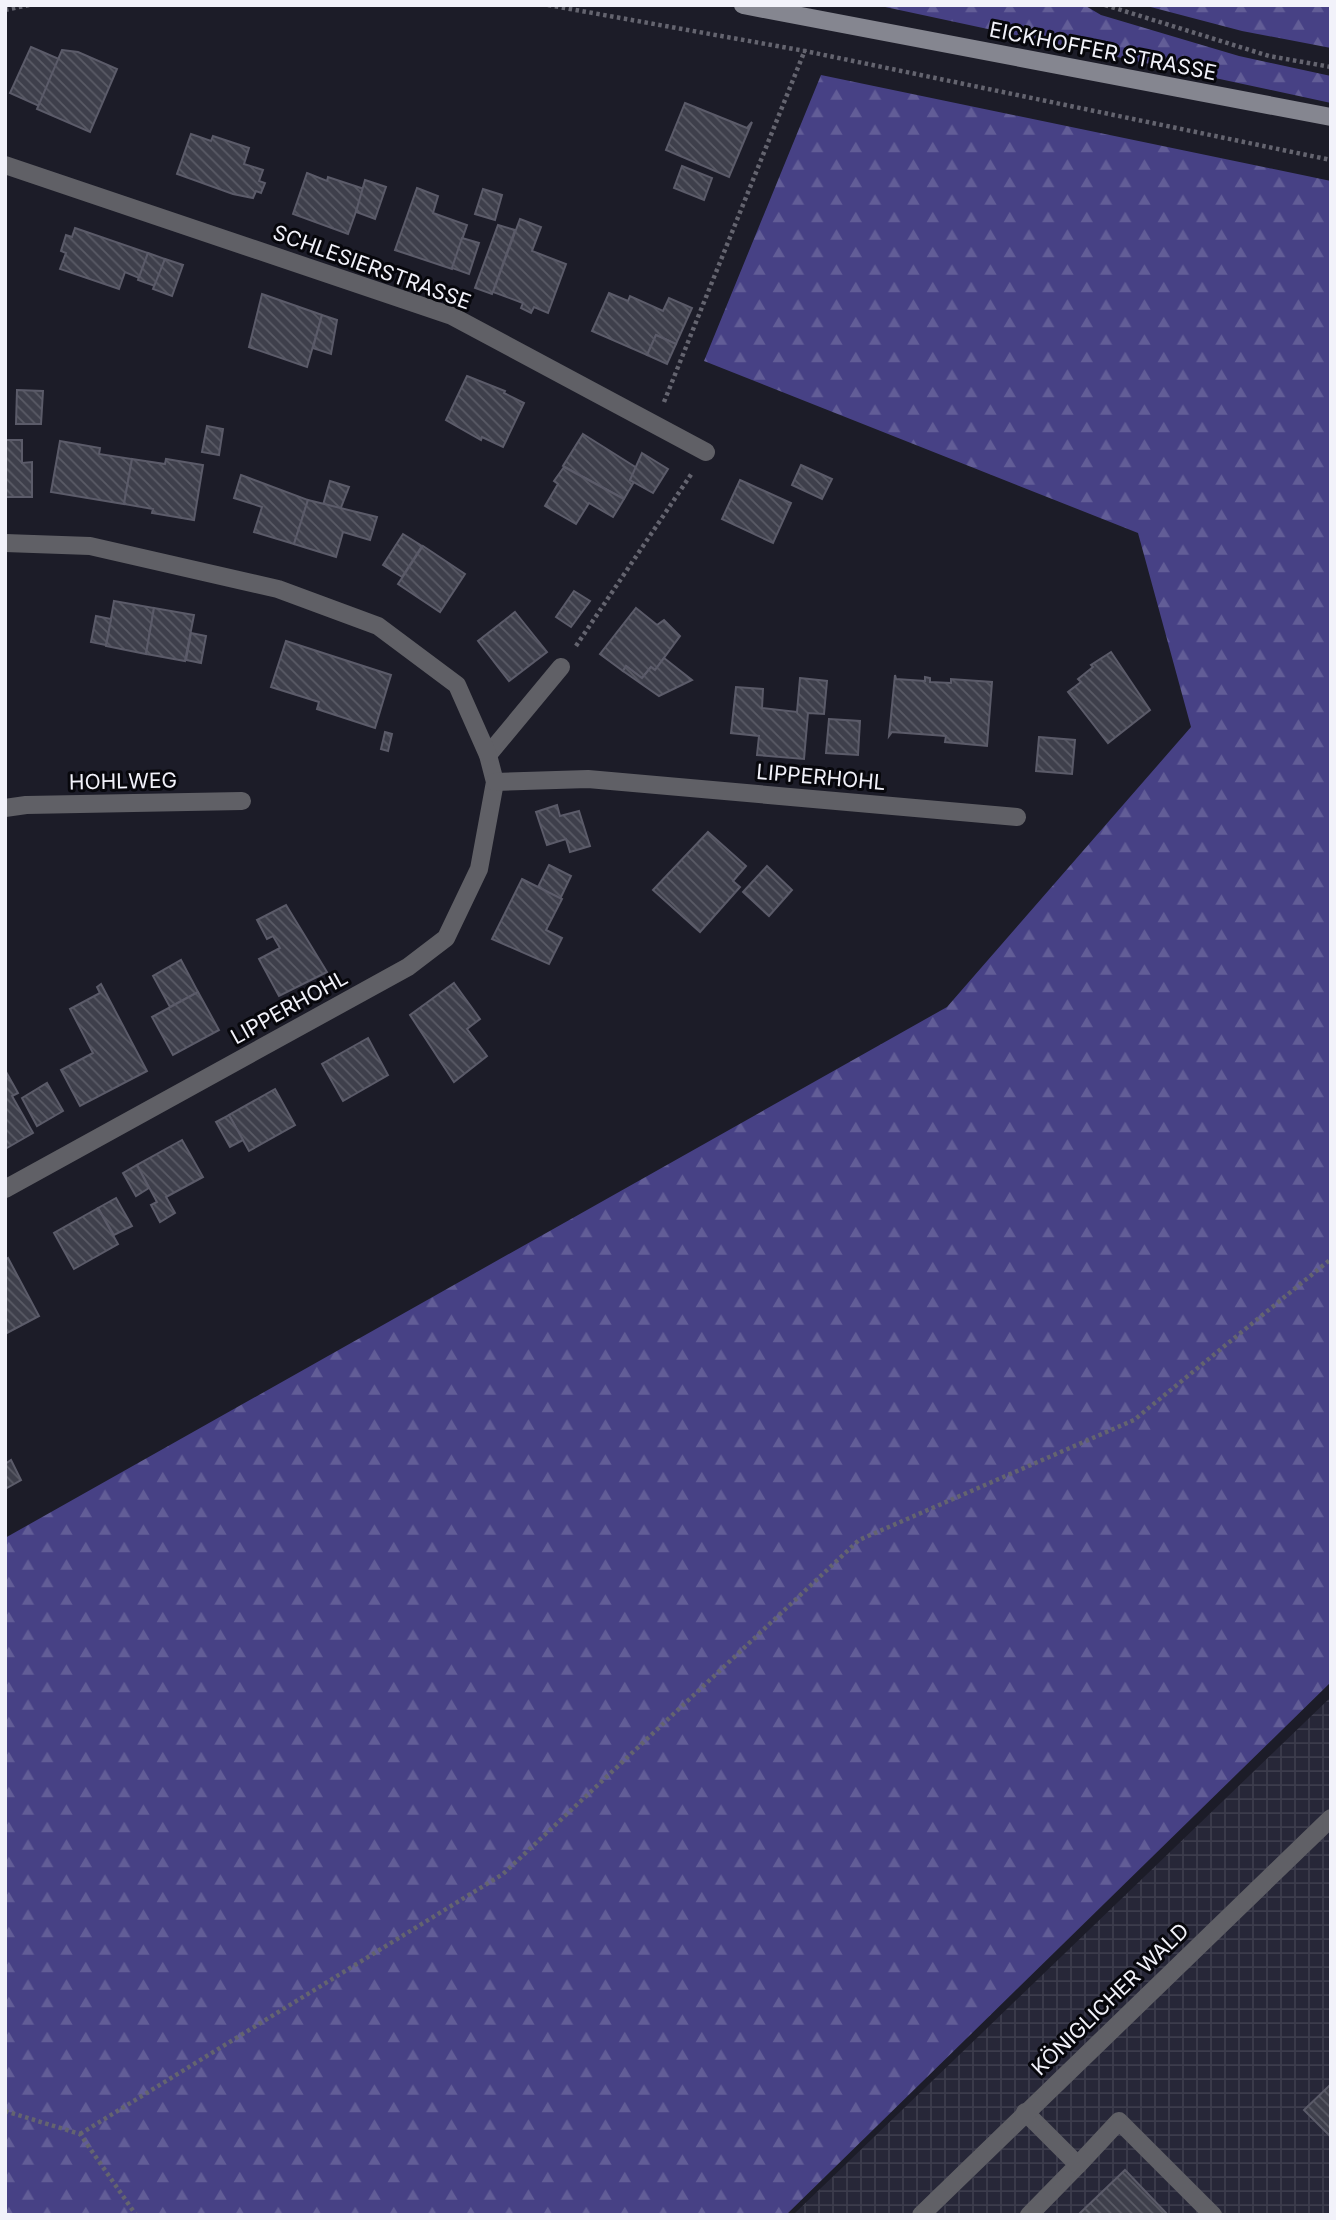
<svg xmlns="http://www.w3.org/2000/svg" width="1336" height="2220" font-family="Inter,sans-serif">
<style>
.industrial{fill:url(#industrial-grid)}
.forest{fill:url(#forest-firs)}
.building{fill:url(#building-back-hatch);stroke:#5b5b69;stroke-width:2}
.lines{fill:none;stroke-linecap:round;stroke-linejoin:round}
.path{stroke:#64646f;stroke-width:4.5;stroke-dasharray:3.5 3.5;stroke-linecap:butt}
.lane{stroke:#606066;stroke-width:18}
.street{stroke:#606066;stroke-width:18}
.secondary{stroke:#858690;stroke-width:18}
.labels{text-anchor:middle;dominant-baseline:central;stroke-width:6;stroke-linejoin:round;paint-order:stroke}
.street-label{font-size:21px;fill:#f2f2fa;stroke:#07070c}
</style>
<defs>
<pattern id="industrial-grid" width="8" height="8" patternUnits="userSpaceOnUse" patternTransform="scale(1.75)"><rect width="8" height="8" fill="#272738"/><path d="M0 4h8M4 0v8" fill="none" stroke="#3c3c4c"/></pattern>
<pattern id="forest-firs" width="22" height="20" patternUnits="userSpaceOnUse" patternTransform="scale(1.75)"><rect width="22" height="20" fill="#474185"/><path d="M5 1l3.5 6h-7zM16 11l3.5 6h-7z" fill="#625d97"/></pattern>
<pattern id="building-back-hatch" width="6" height="6" patternUnits="userSpaceOnUse" patternTransform="scale(1.75)"><rect width="6" height="6" fill="#3e3f4b"/><path d="M-1 5l2 2M0 0l6 6M5-1l2 2" fill="none" stroke="#5a5b66"/></pattern>
</defs>
<rect width="100%" height="100%" fill="#1c1c28"/>
<polygon class="industrial" points="1331,1697 1331,2215 793,2215"/>
<g class="forest">
<polygon points="876,5 1084,5 1101,15 1239,56 1331,76 1331,103"/>
<polygon points="1143,5 1331,5 1331,48 1242,31"/>
<polygon points="821,75 1331,181 1331,1682 786,2215 5,2215 5,1538 947,1007 1191,727 1138,533 704,361"/>
</g>
<g class="building">
<polygon points="31,47 59,59 39,106 10,93"/>
<polygon points="62,50 78,52 117,69 90,132 37,109"/>
<polygon points="685,103 747,128 752,122 729,177 666,150"/>
<polygon points="191,134 211,141 213,136 249,148 244,164 263,170 259,181 265,183 261,193 256,191 253,198 233,194 177,174"/>
<polygon points="682,166 712,178 704,200 674,188"/>
<polygon points="307,173 327,181 328,177 364,189 348,234 293,214"/>
<polygon points="365,180 386,187 375,219 356,212"/>
<polygon points="417,188 438,196 433,213 467,225 452,269 395,250"/>
<polygon points="483,189 502,195 495,220 475,214"/>
<polygon points="520,219 541,227 532,251 566,264 548,313 534,307 531,313 521,308 523,303 493,292"/>
<polygon points="498,225 515,230 492,294 475,288"/>
<polygon points="75,228 148,253 139,278 125,272 119,289 60,269 66,253 61,251 66,235 72,237"/>
<polygon points="462,238 479,243 469,274 452,268"/>
<polygon points="148,253 165,259 155,286 138,280"/>
<polygon points="165,259 183,265 172,296 153,289"/>
<polygon points="609,293 628,301 630,296 663,311 669,298 692,308 676,344 656,335 647,355 592,331"/>
<polygon points="262,294 322,315 307,367 249,347"/>
<polygon points="322,315 337,320 331,354 313,348"/>
<polygon points="656,335 676,344 667,364 647,355"/>
<polygon points="467,376 505,391 504,393 524,403 503,447 482,437 481,440 446,420"/>
<polygon points="17,390 43,391 41,424 16,424"/>
<polygon points="207,426 223,429 219,455 202,452"/>
<polygon points="583,434 637,468 630,480 634,482 624,499 563,466"/>
<polygon points="5,440 22,440 22,463 32,462 32,497 5,497"/>
<polygon points="60,441 100,448 99,454 132,459 124,504 51,492"/>
<polygon points="642,453 668,469 653,493 630,480"/>
<polygon points="132,459 165,464 166,459 203,465 194,520 152,513 153,509 124,504"/>
<polygon points="801,465 832,479 822,499 792,485"/>
<polygon points="564,467 624,499 613,517 589,503 576,524 545,506 558,484 554,481"/>
<polygon points="241,475 308,500 294,544 254,532 262,507 234,498"/>
<polygon points="740,480 791,503 773,543 722,519"/>
<polygon points="330,481 349,487 340,510 323,505"/>
<polygon points="308,500 377,517 370,540 343,532 336,557 294,544"/>
<polygon points="403,534 422,546 402,577 383,565"/>
<polygon points="423,546 465,574 440,612 398,584"/>
<polygon points="574,591 590,601 571,627 556,617"/>
<polygon points="114,601 154,608 146,654 106,646"/>
<polygon points="154,608 194,615 185,661 146,654"/>
<polygon points="636,608 657,625 664,620 680,636 655,670 651,667 642,678 626,666 623,671 600,654"/>
<polygon points="515,612 547,652 509,681 478,641"/>
<polygon points="96,616 111,619 106,645 91,642"/>
<polygon points="191,633 206,636 201,663 186,660"/>
<polygon points="286,641 391,675 375,728 317,709 319,702 271,687"/>
<polygon points="1111,652 1150,710 1108,743 1068,692 1081,682 1078,679 1093,667 1091,665"/>
<polygon points="664,658 692,680 659,696 623,671 626,666 642,678 651,667 655,670"/>
<polygon points="895,675 896,679 925,681 925,677 930,678 930,682 951,683 951,679 992,682 987,746 945,742 946,736 892,732 889,736"/>
<polygon points="800,678 827,681 824,714 808,713 804,759 757,755 759,736 731,733 736,687 763,689 762,708 797,712"/>
<polygon points="829,719 860,721 858,755 826,753"/>
<polygon points="385,732 392,734 388,751 381,749"/>
<polygon points="1039,737 1075,740 1072,774 1036,771"/>
<polygon points="557,805 560,816 579,811 590,846 570,852 566,839 547,845 536,812"/>
<polygon points="708,832 746,866 733,881 740,887 700,932 653,890"/>
<polygon points="549,865 571,876 560,899 538,887"/>
<polygon points="767,866 792,890 769,916 743,892"/>
<polygon points="522,879 562,899 546,930 562,938 549,964 492,939"/>
<polygon points="286,905 327,972 279,996 259,959 280,948 273,936 267,939 257,920"/>
<polygon points="181,960 198,992 170,1007 153,976"/>
<polygon points="454,983 480,1019 467,1029 487,1056 454,1082 410,1015"/>
<polygon points="101,984 147,1071 80,1106 61,1070 93,1053 70,1009 100,993 97,987"/>
<polygon points="198,992 219,1030 173,1055 152,1017"/>
<polygon points="368,1038 388,1075 343,1101 322,1064"/>
<polygon points="5,1070 18,1093 12,1096 33,1133 5,1149"/>
<polygon points="47,1083 63,1111 37,1126 22,1098"/>
<polygon points="275,1089 295,1125 249,1151 229,1115"/>
<polygon points="229,1115 243,1140 230,1147 216,1122"/>
<polygon points="182,1140 203,1177 166,1197 175,1213 160,1222 151,1205 157,1202 137,1165"/>
<polygon points="137,1165 149,1188 136,1196 123,1173"/>
<polygon points="116,1198 132,1226 114,1235 98,1208"/>
<polygon points="98,1208 118,1244 74,1269 54,1233"/>
<polygon points="8,1258 39,1316 5,1334 5,1260"/>
<polygon points="11,1460 21,1480 5,1489 5,1464"/>
<polygon points="1331,2084 1331,2137 1304,2110"/>
<polygon points="1125,2170 1168,2215 1078,2215"/>
</g>
<g class="lines">
<g class="path">
<polyline points="548,5 805,51 1331,160"/>
<polyline points="1105,5 1269,56 1331,67"/>
<polyline points="5,10 29,5"/>
<polyline points="664,402 805,50"/>
<polyline points="576,646 692,473"/>
<polyline points="5,2111 80,2134 136,2215"/>
<polyline points="80,2134 503,1874 859,1540 1134,1420 1331,1259"/>
</g>
<g class="lane">
<polyline points="488,755 561,667"/>
<polyline points="1025,2112 1078,2165 1029,2215"/>
<polyline points="1078,2165 1119,2121 1213,2215"/>
</g>
<g class="street">
<polyline points="5,165 452,316 706,452"/>
<polyline points="5,543 90,546 278,589 378,626 457,685 488,755 495,782 479,869 446,938 408,967 5,1189"/>
<polyline points="495,782 588,779 1017,817"/>
<polyline points="5,808 26,805 242,801"/>
<polyline points="921,2215 1331,1818"/>
</g>
<polyline class="secondary" points="743,5 1331,117"/>
</g>
<g class="labels">
<g class="street-label">
<text transform="translate(1103 51) rotate(11)">EICKHOFFER STRASSE</text>
<text transform="translate(372 267) rotate(20)">SCHLESIERSTRASSE</text>
<text transform="translate(821 777) rotate(5)">LIPPERHOHL</text>
<text transform="translate(123 781) rotate(-1)">HOHLWEG</text>
<text transform="translate(289 1007) rotate(-29)">LIPPERHOHL</text>
<text transform="translate(1110 1999) rotate(-44)">KÖNIGLICHER WALD</text>
</g>
</g>
<rect width="1336" height="2220" fill="none" stroke="#f2f2fa" stroke-width="14"/>
</svg>
